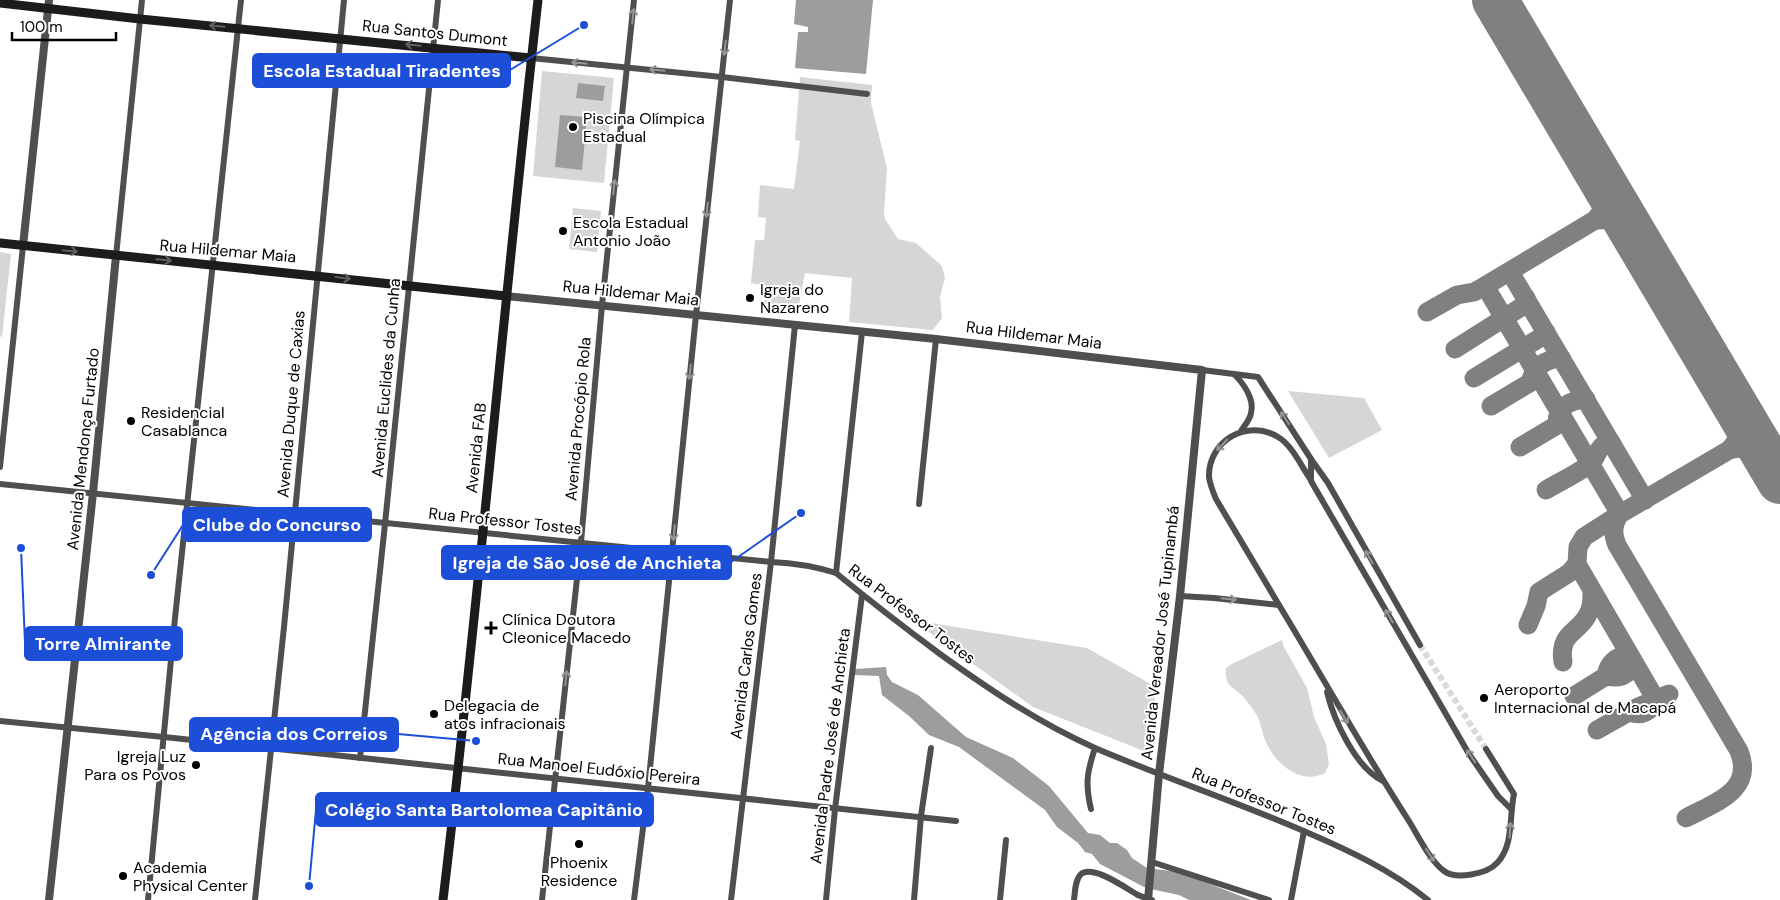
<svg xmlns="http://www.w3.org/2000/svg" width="1780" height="900" font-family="'DM Sans',sans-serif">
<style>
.green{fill:#d6d6d6}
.water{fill:#9d9d9d}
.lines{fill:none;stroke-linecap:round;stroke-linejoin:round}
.taxiway{stroke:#808080;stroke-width:19}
.runway{stroke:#808080;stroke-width:46}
.minor-tunnel{stroke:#d9d9d9;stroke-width:6;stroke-dasharray:6 3;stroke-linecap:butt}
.minor{stroke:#4f4f4f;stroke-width:6}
.tertiary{stroke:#4f4f4f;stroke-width:8}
.secondary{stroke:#1c1c1c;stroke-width:9}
.oneway{stroke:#959595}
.oneway2{stroke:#606060}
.poi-dot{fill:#000;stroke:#fff;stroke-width:2}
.labels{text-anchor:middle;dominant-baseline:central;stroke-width:4;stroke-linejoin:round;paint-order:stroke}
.street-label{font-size:16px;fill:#000;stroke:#fff}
.poi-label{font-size:16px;fill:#000;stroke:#fff;text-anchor:start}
.leader{fill:none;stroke:#1d4ed8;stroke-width:2}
.callout-dot{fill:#1d4ed8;stroke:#fff;stroke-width:2}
.callout{fill:#1d4ed8;stroke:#1d4ed8;stroke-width:2}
.callout-label{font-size:18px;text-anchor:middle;font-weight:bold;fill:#fff}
</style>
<rect width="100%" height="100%" fill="#fff"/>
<g class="green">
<polygon points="542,71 614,78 604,183 533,176"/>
<polygon points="800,77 872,85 871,103 887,168 884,213 885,219 898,239 916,243 942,266 945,278 940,297 942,318 933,330 849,322 852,278 805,273 797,315 763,312 766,286 751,283 755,240 764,240 766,218 758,217 760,185 794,189 800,141 795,140"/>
<polygon points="573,208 601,211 597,252 569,249"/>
<polygon points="0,252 11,254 2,337 0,336"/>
<polygon points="1288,391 1364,398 1382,430 1329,458"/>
<polygon points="912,620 1087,648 1156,687 1149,753 1033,707"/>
<path d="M1282,640L1284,647L1307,688L1314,717L1326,744L1329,764L1325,773C1301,786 1274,763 1265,740C1262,732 1261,722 1256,714C1253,709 1249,704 1245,699C1235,686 1224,689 1226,668L1232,664Z"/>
</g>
<g class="water">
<polygon points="796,0 873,0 866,74 795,68 798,32 808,32 808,27 794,24"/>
<polygon points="578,83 605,86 603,101 576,98"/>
<polygon points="560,115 587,117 582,170 555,167"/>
<polygon points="886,667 887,675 892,682 918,695 966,737 1013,758 1049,786 1088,833 1100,835 1110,843 1117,843 1127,850 1132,858 1147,868 1179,872 1251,900 1189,900 1179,895 1146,888 1100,864 1092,854 1085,852 1078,843 1057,827 1045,810 959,747 929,735 909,716 882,695 879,676 855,675 855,669"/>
</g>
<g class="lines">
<g class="taxiway">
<path d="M1595,220C1611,219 1620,218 1632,230"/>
<polyline points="1510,272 1645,500"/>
<polyline points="1485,286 1620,514"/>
<path d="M1427,312L1457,295L1474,292L1485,286L1595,220C1606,207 1608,197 1603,181"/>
<polyline points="1455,349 1523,306 1526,298"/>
<polyline points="1474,378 1543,336 1546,332"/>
<path d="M1491,406L1531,382C1532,367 1547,359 1561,358"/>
<path d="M1520,447L1557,425C1556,408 1570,400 1586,399"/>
<path d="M1729,450C1746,445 1757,451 1769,463"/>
<path d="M1546,490C1559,482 1579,473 1591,463C1599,456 1597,442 1612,444"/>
<path d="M1620,514L1584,537L1578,547L1577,564L1656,700C1651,711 1642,717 1630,712"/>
<polyline points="1528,625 1536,606 1539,592 1569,573 1577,564"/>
<path d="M1563,662C1558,631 1581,633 1589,612C1592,606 1592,599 1592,593"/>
<path d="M1606,676C1619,679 1627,676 1635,665"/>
<path d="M1574,696L1606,676C1608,663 1616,656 1629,655"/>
<polyline points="1597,730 1636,708 1669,694"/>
<path d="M1686,818C1714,803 1755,791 1739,751L1617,545C1612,534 1613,523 1620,514L1729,450C1741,438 1741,428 1739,412"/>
</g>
<polyline class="runway" points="1495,0 1780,481"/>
<polyline class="minor-tunnel" points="1420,645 1486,749"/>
<g class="minor">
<polyline points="531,58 722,77 867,94"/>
<polyline points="116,256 142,0"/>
<polyline points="1202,370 1258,377 1311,459 1328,483 1420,645"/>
<path d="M1234,374C1243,383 1255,399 1251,413C1250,420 1244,426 1241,431"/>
<polyline points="1311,459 1311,481 1469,754 1498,796 1511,809"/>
<polyline points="0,467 23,246"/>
<path d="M0,484L771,562C793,563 814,566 836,573C870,601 905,628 940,654C990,690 1039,723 1095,748C1165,778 1237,802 1306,832C1350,851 1391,870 1428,900"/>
<polyline points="919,504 936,339"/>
<polyline points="836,573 862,332"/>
<path d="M1180,596L1214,598L1279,605C1322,676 1362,748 1407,818C1417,833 1429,860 1444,871C1456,880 1487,874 1497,863C1514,846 1509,816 1514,794L1486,749"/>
<path d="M1279,605L1216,499C1213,492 1210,485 1209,477C1208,441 1247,418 1278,437C1292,445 1301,466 1311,480"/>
<path d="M1327,692C1334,721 1356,768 1383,781"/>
<polyline points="0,721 164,737 956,821"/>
<polyline points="360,758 385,524 438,0"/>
<path d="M1091,809C1085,784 1087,772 1095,748"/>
<polyline points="1152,862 1269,900"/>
<polyline points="148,900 175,618 241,0"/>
<polyline points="255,900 284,627 344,0"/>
<polyline points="542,900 581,542 602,305 634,0"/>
<polyline points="634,900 648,788 696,315 730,0"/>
<polyline points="731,900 771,562 795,325"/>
<polyline points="826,900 835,809 862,595"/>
<polyline points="914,900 921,816 931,748"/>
<polyline points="1000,900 1006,840"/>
<path d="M1074,900C1075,892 1075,880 1081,874C1093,864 1127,889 1138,895C1142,897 1147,898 1152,900"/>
<polyline points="1291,900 1304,831"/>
</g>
<g class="tertiary">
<polyline points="23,246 49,0"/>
<polyline points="506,296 936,339 1202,370 1180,596 1159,774 1148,900"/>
<polyline points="49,900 93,493 116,256"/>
</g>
<g class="secondary">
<polyline points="0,3 140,19 531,58"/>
<polyline points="0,243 506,296"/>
<path d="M443,900C479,600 504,300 538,0"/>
</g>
</g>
<defs><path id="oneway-shaft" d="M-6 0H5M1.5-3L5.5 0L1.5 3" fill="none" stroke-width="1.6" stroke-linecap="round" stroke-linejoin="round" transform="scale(1.25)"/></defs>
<g class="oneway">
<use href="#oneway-shaft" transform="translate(633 16) rotate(-84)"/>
<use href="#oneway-shaft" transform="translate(725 48) rotate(96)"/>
<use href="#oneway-shaft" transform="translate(579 63) rotate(-174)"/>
<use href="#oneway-shaft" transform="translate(657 70) rotate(-174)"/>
<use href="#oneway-shaft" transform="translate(614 187) rotate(-84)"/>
<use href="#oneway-shaft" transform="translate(707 210) rotate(96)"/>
<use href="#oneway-shaft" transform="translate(690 372) rotate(96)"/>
<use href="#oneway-shaft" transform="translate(1285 418) rotate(-123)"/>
<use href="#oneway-shaft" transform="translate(1222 445) rotate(133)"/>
<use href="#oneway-shaft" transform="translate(674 533) rotate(96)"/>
<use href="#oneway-shaft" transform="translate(1369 557) rotate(-120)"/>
<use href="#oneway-shaft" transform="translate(1229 599) rotate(6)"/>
<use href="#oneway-shaft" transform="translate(1389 616) rotate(-120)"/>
<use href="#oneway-shaft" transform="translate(566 678) rotate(-84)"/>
<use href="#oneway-shaft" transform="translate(1344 717) rotate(59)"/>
<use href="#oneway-shaft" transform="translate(1471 756) rotate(-123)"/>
<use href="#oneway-shaft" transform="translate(1510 830) rotate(-87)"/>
<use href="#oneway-shaft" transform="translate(1430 855) rotate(58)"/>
</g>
<g class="oneway2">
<use href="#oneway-shaft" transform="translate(217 26) rotate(-175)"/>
<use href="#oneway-shaft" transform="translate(413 45) rotate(-174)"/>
<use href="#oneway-shaft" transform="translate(70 251) rotate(6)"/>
<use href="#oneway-shaft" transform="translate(164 260) rotate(5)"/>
<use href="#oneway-shaft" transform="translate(343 278) rotate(7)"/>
</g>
<g class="poi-dot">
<circle cx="573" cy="127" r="5"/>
<circle cx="563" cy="231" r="5"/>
<circle cx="750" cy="298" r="5"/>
<circle cx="131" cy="421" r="5"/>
<path d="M488.5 620.5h5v5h5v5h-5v5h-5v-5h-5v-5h5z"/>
<circle cx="1484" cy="698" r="5"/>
<circle cx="434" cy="714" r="5"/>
<circle cx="196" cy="765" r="5"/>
<circle cx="579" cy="844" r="5"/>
<circle cx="123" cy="876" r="5"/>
</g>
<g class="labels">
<g class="street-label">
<text transform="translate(435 33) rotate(6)">Rua Santos Dumont</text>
<text transform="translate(228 251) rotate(5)">Rua Hildemar Maia</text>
<text transform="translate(631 293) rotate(6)">Rua Hildemar Maia</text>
<text transform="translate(1034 335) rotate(7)">Rua Hildemar Maia</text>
<text transform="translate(386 378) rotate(-85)">Avenida Euclides da Cunha</text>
<text transform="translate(291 404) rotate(-85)">Avenida Duque de Caxias</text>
<text transform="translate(578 419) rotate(-85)">Avenida Procópio Rola</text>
<text transform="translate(476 448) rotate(-84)">Avenida FAB</text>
<text transform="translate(83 449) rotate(-84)">Avenida Mendonça Furtado</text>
<text transform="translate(505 521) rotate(6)">Rua Professor Tostes</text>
<text transform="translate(912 614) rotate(37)">Rua Professor Tostes</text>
<text transform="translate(1160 633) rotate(-84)">Avenida Vereador José Tupinambá</text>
<text transform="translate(746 656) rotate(-83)">Avenida Carlos Gomes</text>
<text transform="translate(830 746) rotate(-83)">Avenida Padre José de Anchieta</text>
<text transform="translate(599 769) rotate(6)">Rua Manoel Eudóxio Pereira</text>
<text transform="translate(1264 801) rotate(22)">Rua Professor Tostes</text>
</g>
<g class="poi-label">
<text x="583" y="118">Piscina Olímpica<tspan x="583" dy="18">Estadual</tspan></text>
<text x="573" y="222">Escola Estadual<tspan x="573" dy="18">Antonio João</tspan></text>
<text x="760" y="289">Igreja do<tspan x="760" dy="18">Nazareno</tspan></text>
<text x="141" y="412">Residencial<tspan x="141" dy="18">Casablanca</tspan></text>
<text x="502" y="619">Clínica Doutora<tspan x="502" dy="18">Cleonice Macedo</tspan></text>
<text x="1494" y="689">Aeroporto<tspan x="1494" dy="18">Internacional de Macapá</tspan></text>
<text x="444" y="705">Delegacia de<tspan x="444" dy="18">atos infracionais</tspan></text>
<text x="186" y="756" text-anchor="end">Igreja Luz<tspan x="186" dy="18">Para os Povos</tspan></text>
<text x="579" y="862" text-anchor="middle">Phoenix<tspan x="579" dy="18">Residence</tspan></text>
<text x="133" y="867">Academia<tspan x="133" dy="18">Physical Center</tspan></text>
</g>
</g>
<path class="leader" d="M584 25L510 70M151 575L183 525M801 513L731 562M21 548L25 643M476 741L398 734M309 886L316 810"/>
<g class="callout-dot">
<circle cx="584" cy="25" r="5"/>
<circle cx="151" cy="575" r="5"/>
<circle cx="801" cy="513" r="5"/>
<circle cx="21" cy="548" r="5"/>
<circle cx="476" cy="741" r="5"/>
<circle cx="309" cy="886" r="5"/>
</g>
<g class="callout">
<rect x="253" y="54" width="257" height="33" rx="5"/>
<rect x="183" y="508" width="188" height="33" rx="5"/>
<rect x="442" y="546" width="289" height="33" rx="5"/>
<rect x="25" y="627" width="157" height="33" rx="5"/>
<rect x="190" y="718" width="208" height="33" rx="5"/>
<rect x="316" y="793" width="337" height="33" rx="5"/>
</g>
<g class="callout-label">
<text x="382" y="77">Escola Estadual Tiradentes</text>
<text x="277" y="531">Clube do Concurso</text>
<text x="587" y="569">Igreja de São José de Anchieta</text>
<text x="103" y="650">Torre Almirante</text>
<text x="294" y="740">Agência dos Correios</text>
<text x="484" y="816">Colégio Santa Bartolomea Capitânio</text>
</g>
<path d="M12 32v8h104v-8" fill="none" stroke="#000000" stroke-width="2.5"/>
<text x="20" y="32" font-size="15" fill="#000000" stroke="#ffffff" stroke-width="4" paint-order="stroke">100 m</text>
</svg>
